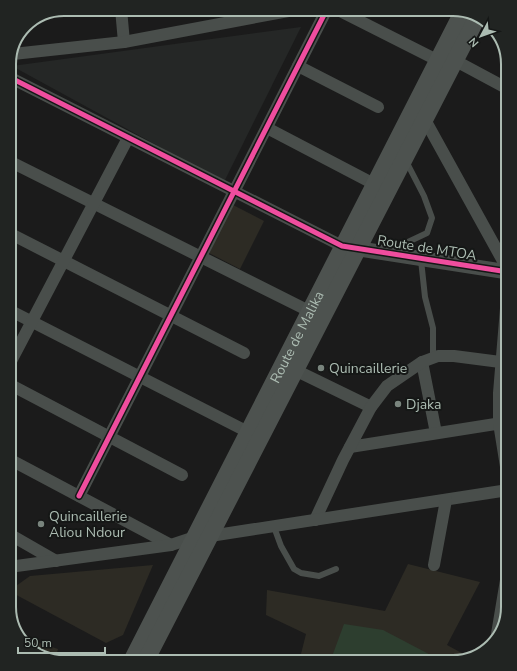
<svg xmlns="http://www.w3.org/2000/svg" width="517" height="671" font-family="'Nunito Sans',sans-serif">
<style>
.built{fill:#252726}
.green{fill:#2d2b24}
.water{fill:#2d3e2f}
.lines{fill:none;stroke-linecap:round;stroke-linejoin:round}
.service{stroke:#494e4b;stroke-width:6}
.minor{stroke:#494e4b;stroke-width:12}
.tertiary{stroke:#494e4b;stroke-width:15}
.secondary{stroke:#4d524f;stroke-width:17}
.cycleway-casing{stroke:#151716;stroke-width:8}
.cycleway{stroke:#ef4d9e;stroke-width:5}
.poi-dot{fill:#79847d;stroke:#151716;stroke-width:1.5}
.labels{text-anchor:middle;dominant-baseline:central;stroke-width:4;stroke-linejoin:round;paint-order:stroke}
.street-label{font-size:14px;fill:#acbcb2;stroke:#151716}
.poi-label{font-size:14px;fill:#acbcb2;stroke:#151716;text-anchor:start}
.rim{fill:none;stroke:#acbcb2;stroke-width:2}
</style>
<rect width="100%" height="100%" fill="#1b1b1b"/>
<polygon class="built" points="301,27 224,182 12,66"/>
<g class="green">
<polygon points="233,205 264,221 240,269 209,253"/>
<polygon points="505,366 508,366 508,420 506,420"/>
<polygon points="408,564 480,582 447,645 469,657 453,662 299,662 306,634 266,615 267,590 385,611"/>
<polygon points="153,565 123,635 106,643 9,591 30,576"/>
<polygon points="18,636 58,649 55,660 37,654"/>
</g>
<polygon class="water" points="344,624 383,630 444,662 330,662"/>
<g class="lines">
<g class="service">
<polyline points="391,250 427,233 432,218 424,196 406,161"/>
<polyline points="421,260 425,297 433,328 433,357"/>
<polyline points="274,527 281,546 294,569 301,573 319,576 336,569"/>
</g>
<g class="minor">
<polyline points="121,9 124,42"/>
<polyline points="336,9 437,60"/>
<polyline points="13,54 124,42 299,9"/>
<polyline points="454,60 508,89"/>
<polyline points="298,66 378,107"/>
<polyline points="9,77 342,246"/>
<polyline points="424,118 508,270"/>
<polyline points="267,128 374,184"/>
<polyline points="9,161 309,311"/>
<polyline points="9,233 244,353"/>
<polyline points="9,310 248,432"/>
<polyline points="422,362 436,433"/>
<polyline points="9,365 128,138"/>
<polyline points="295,370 371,407"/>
<polyline points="9,384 182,475"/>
<polyline points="350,447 508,422"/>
<polyline points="9,459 171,545"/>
<polyline points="508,479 499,423 499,393 508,284"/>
<polyline points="79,496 327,9"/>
<polyline points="315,520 343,460 371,407 387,386 422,362 438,356 454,356 508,363"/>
<polyline points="9,534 56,561"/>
<polyline points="210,536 508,490"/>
<polyline points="434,565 446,500"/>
<polyline points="9,567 171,545 195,537"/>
<polyline points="497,634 508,568"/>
</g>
<polyline class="tertiary" points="347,247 508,272"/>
<g class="secondary">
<path id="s1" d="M131,662L463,11"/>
<polyline points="145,662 478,16"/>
</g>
<defs>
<g id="cycleway">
<polyline points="9,77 342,246 508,272"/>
<polyline points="79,496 327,9"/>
</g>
</defs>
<use href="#cycleway" class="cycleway-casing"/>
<use href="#cycleway" class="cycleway"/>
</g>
<g class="poi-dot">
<circle cx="321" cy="368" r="4"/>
<circle cx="398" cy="404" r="4"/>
<circle cx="41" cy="524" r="4"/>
</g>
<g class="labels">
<g class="street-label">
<text transform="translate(427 248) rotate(9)">Route de MTOA</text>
<text stroke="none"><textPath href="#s1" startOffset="365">Route de Malika</textPath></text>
</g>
<g class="poi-label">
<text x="329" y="368">Quincaillerie</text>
<text x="406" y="404">Djaka</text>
<text x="49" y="516">Quincaillerie<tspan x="49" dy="16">Aliou Ndour</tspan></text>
</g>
</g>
<path d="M0 0H517V671H0ZM64 16H453A48 48 0 0 1 501 64V607A48 48 0 0 1 453 655H64A48 48 0 0 1 16 607V64A48 48 0 0 1 64 16Z" fill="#212422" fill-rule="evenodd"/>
<path class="rim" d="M64 16H453A48 48 0 0 1 501 64V607A48 48 0 0 1 453 655H64A48 48 0 0 1 16 607V64A48 48 0 0 1 64 16Z"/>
<g transform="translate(481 36) rotate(229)" stroke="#151716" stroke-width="3" paint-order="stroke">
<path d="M0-3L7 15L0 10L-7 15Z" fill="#acbcb2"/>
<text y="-6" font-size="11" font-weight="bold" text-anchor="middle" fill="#acbcb2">N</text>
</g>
<path d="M18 647v6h87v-6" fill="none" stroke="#acbcb2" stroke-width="2"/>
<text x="24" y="647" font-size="12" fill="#acbcb2" stroke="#151716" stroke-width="3" paint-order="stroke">50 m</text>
</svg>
